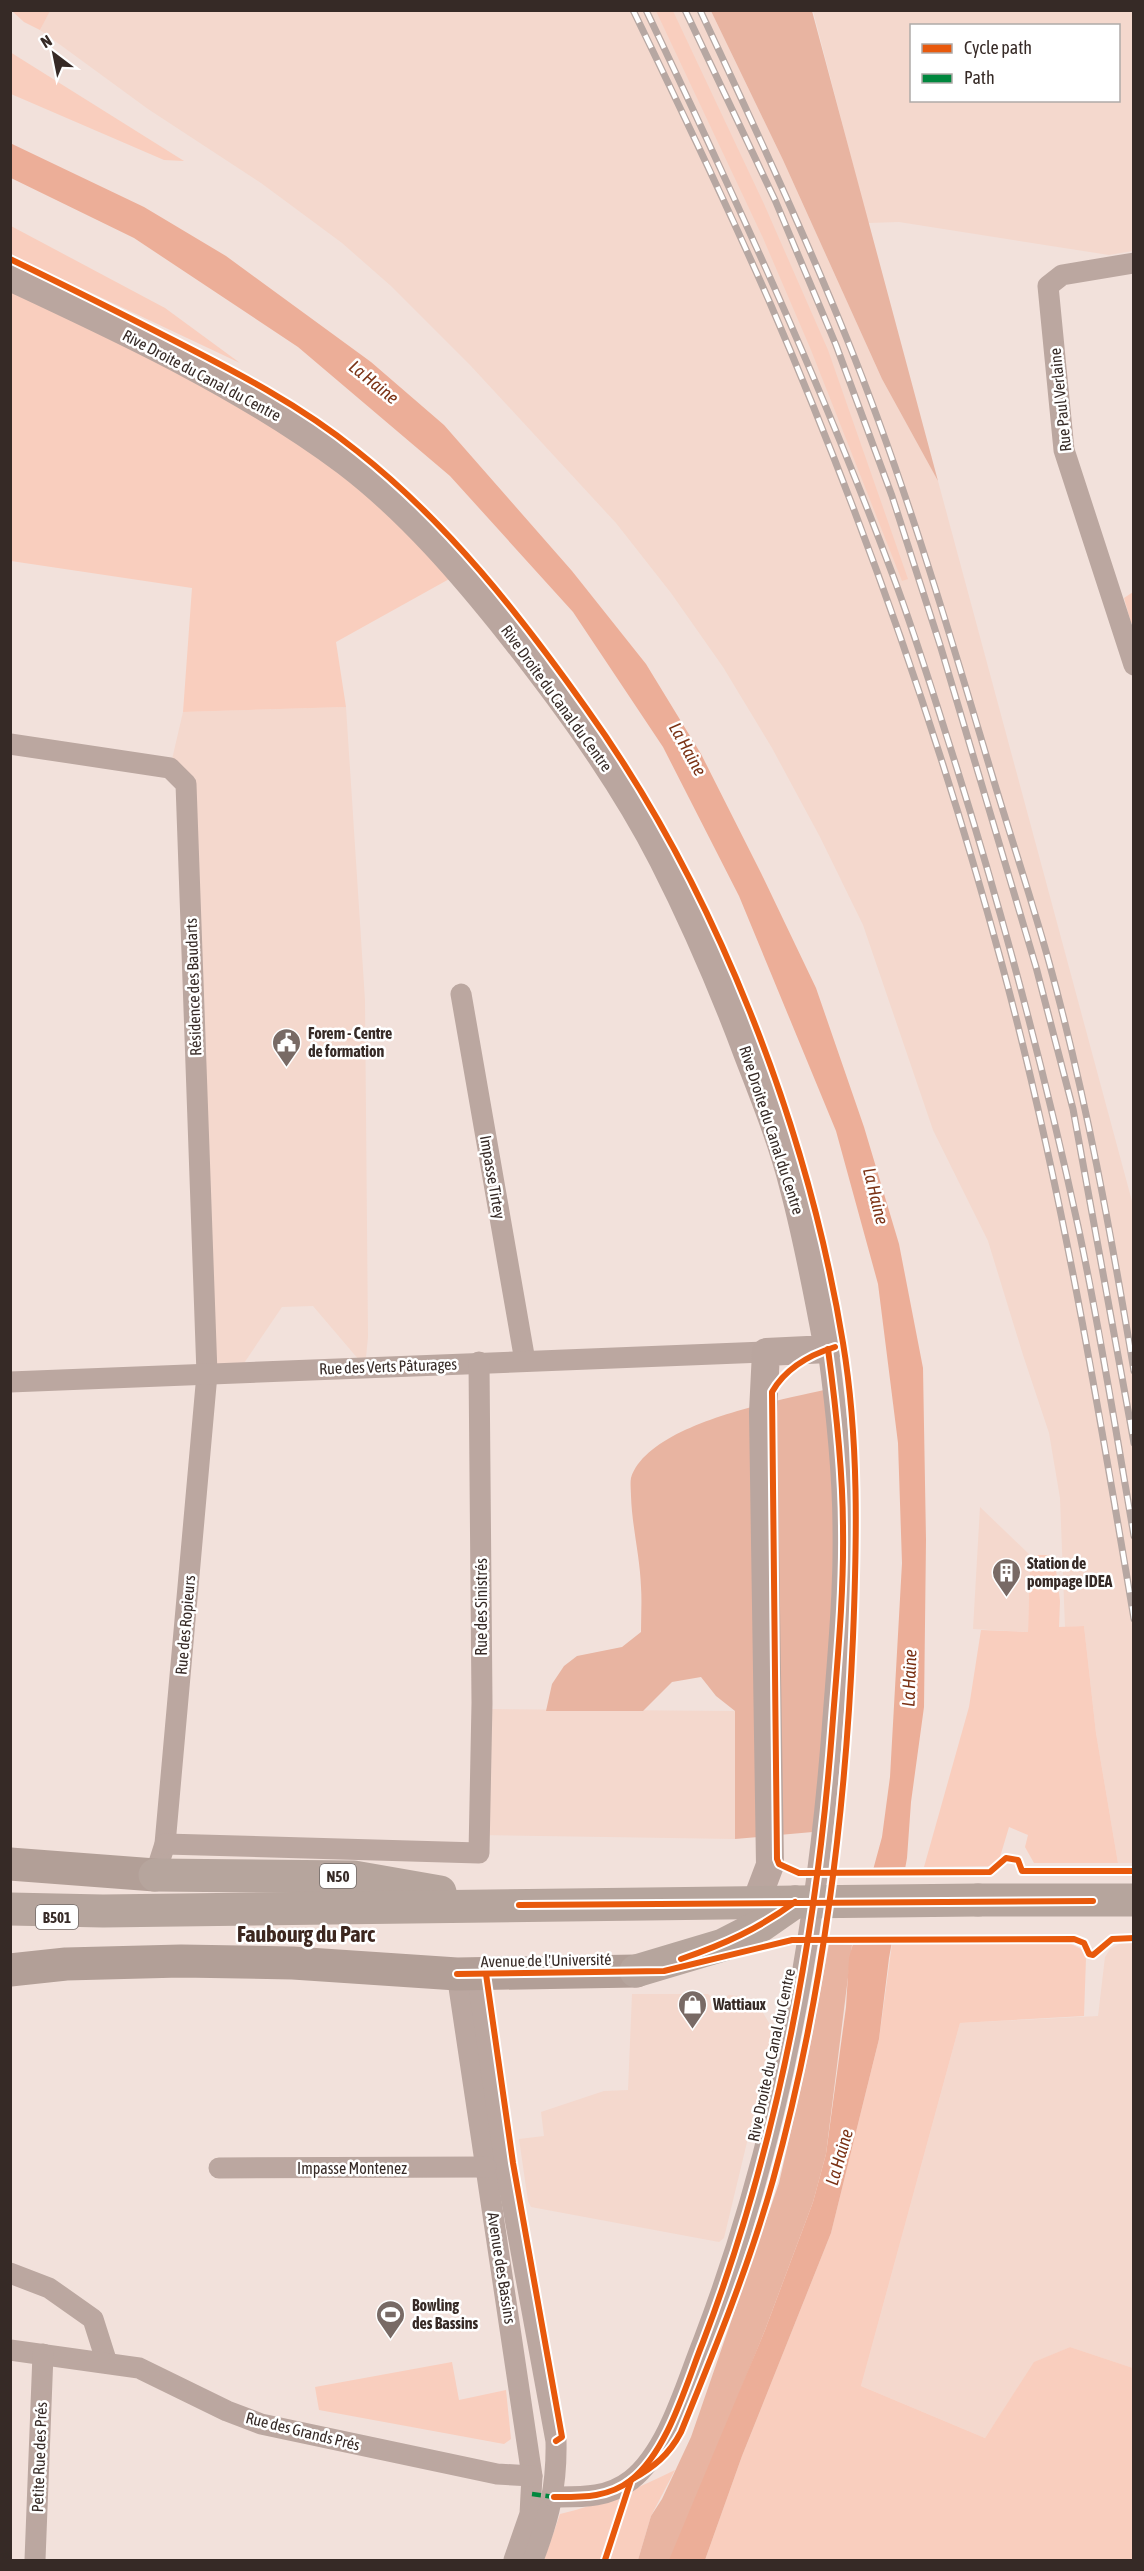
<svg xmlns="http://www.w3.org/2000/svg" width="1144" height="2571" font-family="'Asap Condensed',sans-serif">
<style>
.built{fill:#f4d8cd;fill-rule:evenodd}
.green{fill:#f9cebe}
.forest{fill:#e8b4a1}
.water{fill:#ecae98}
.pier{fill:#f2e1db}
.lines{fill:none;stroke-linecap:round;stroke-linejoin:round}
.street{stroke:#bba7a0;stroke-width:21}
.secondary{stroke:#baa69f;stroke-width:28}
.primary{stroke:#b29f97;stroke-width:33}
.highway{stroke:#b6a59d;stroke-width:33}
.rail-casing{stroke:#b6a7a2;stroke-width:7}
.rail{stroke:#fff;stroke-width:4.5;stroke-dasharray:14;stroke-linecap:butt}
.highway-bridge{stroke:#b6a59d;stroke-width:33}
.quiet{stroke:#00873e;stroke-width:4.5;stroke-dasharray:9 4.5;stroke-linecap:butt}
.cycleway-casing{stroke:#fff;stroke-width:10}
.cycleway{stroke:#e8590c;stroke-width:6}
.labels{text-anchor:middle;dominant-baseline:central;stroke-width:5;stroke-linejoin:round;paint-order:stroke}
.shield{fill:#fff;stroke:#726a67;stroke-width:1.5}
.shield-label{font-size:15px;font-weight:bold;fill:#362a26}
.street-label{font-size:16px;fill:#362a26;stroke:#fff}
.poi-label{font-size:16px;font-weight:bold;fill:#362a26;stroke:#fff;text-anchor:start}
.water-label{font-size:18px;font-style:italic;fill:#7b3215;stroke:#fff}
.district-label{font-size:22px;font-weight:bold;fill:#3c261e;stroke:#fff}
</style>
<rect width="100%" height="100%" fill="#f2e1db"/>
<g class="built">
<polygon points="50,10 711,11 783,160 882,379 938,481 1133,1205 1133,1863 1118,1863 1096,1733 1084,1626 1065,1627 1060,1498 1049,1433 1023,1355 988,1241 933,1130 863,925 820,837 772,748 723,667 671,593 616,523 470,365 391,286 342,243 261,183 148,109 40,30"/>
<path d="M813,11H1133V251L1109,255L899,222L868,223ZM912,26H1118V100H912Z"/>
<polygon points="346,707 365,1000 368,1337 365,1367 313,1306 282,1307 238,1372 207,1374 186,785 170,768 183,712"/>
<polygon points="980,1507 1030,1555 1028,1632 973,1629"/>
<polygon points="482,1709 735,1711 735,1839 479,1835"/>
<polygon points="1123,1942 1133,1942 1133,2368 1070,2347 1035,2362 985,2438 861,2386 960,2023 1098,2016 1105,1957 1110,1949"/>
<polygon points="632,1994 708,1994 717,2001 729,1995 746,1997 759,2006 769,2023 772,2038 724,2238 719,2242 531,2207 528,2201 519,2139 544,2136 541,2112 604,2091 628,2090"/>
</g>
<g class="green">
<polygon points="11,10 50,10 50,11 40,30 24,22"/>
<polygon points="656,11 673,11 764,204 828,350 908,579 902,581 811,350 763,238"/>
<polygon points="10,52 184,161 164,160 11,94"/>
<polygon points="11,226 165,308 240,363 11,255"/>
<polygon points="11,277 259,404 460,573 336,642 346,707 183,712 192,588 11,561"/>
<polygon points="1133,592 1133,622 1131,623 1124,598"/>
<polygon points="1030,1555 1054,1555 1060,1601 1059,1627 1084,1626 1096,1733 1118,1863 1034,1863 1025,1847 1028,1835 1009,1827 1000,1857 992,1866 924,1867 969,1707 981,1630 1028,1632"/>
<polygon points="1069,1943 1083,1950 1086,1958 1084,2016 960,2023 861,2386 985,2438 1034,2362 1070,2347 1133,2368 1133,2560 705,2560 742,2456 831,2233 879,2039 892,1944"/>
<polygon points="452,2362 459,2400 506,2390 511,2439 504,2444 319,2410 315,2387"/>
<path d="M675,2470L651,2516L638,2560H544L560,2514C600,2505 638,2488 675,2470Z"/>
</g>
<g class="forest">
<polygon points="711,11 812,11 938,481 882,379 783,160"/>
<path d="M833,1388L837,1438L824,1831L735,1839V1711L716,1696L701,1677L672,1682L643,1711H546L552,1684L564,1666L577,1656L622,1647L641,1632C641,1617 642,1602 641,1587C640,1556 632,1527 631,1496C631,1491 630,1483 631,1478C649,1422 782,1400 833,1388Z"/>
<polygon points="829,1944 852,1945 826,2154 813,2202 765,2330 672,2560 638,2560 651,2516 662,2499 691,2437 779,2183 809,2052"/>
</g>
<polygon class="water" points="10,143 144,207 226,256 371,362 444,425 572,571 646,664 701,754 761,873 816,988 864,1127 899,1244 923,1368 926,1540 924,1707 911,1802 907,1858 889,1958 879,2039 831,2233 742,2456 705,2560 669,2560 765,2330 813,2202 826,2154 846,2007 849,1958 882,1837 890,1777 902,1563 898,1443 878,1284 836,1131 739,896 663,747 573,612 450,476 298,347 134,238 11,178"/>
<polygon class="pier" points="909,1867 895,1944 849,1945 871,1868"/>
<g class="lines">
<g class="street">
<polyline points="1134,263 1062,275 1048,286 1064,450 1134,665"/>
<polyline points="10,744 170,768 186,784 207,1374 165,1844 155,1875"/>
<polyline points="461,994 525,1361"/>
<polyline points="10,1382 766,1352"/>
<polyline points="165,1844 479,1853 482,1703 479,1362"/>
<polyline points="457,1974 532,2476 530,2514 514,2560"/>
<path d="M477,1974L505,2164L556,2441C557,2486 549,2518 533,2560"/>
<polyline points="219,2168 486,2167"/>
<polyline points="10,2273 49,2288 93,2319 107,2363"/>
<polyline points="10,2350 139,2368 227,2411 261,2424 497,2474 532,2476"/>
<path d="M554,2497C582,2497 608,2498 631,2480C668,2451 686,2384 703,2342C778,2146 816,1939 832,1731C837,1665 844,1595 843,1530C843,1470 836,1408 828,1349"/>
<polyline points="35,2560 43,2354"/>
</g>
<path class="secondary" d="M10,277C126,331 244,386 346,462C409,510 464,574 513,636C568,706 622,780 663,860C695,923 723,988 748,1055C765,1099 783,1144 794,1189C808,1242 818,1295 828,1349L766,1352L763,1412L770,1865L756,1902"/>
<g class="primary">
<polyline points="10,1864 155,1875"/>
<polyline points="10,1970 66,1964 181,1961 293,1963 457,1974 636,1971"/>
</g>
<g class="highway">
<polyline points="155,1875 354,1877 440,1892"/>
<polyline points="978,1900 1134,1900"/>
<polyline points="10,1909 103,1911 795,1902"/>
<polyline points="636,1971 723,1945 762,1925 795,1902"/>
</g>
<defs>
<g id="rail">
<path d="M633,10C680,107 727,205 770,303C862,516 940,737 1001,961C1060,1177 1097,1398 1134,1619"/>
<path d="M646,10C734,195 820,381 892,573C912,626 929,680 946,734C998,896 1042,1060 1078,1226C1100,1329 1116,1433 1134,1536"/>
<polyline points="685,10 775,200 836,345 892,496 941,648 1036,967 1073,1109 1134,1443"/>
<path d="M700,10C751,119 802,228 847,339C901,472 943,611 984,748C1005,820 1029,890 1049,962C1086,1096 1111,1234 1134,1371"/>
</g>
</defs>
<use href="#rail" class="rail-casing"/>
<use href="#rail" class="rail"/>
<polyline class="highway-bridge" points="795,1902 978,1900"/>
<polyline class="quiet" points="532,2494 554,2497"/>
<defs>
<g id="cycleway">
<path d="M10,259C64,285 118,312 171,339C236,372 300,405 357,451C447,522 520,615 586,708C716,889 807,1124 843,1343C859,1440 857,1539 853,1637C845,1820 822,2003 773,2180C749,2266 715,2349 681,2432C669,2455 654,2467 631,2480L605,2560"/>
<path d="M835,1347C809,1355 785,1369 772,1392L777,1859L779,1864L799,1873L990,1872L1006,1858L1018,1860L1022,1871H1134"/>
<polyline points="519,1905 1093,1901"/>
<path d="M681,1959C725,1944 758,1929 795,1902"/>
<polyline points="457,1974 664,1971 792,1940 1074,1939 1084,1943 1089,1954 1093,1955 1112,1939 1134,1938"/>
<polyline points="486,1974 513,2163 562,2437 556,2441"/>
<path d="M554,2497C582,2497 608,2498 631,2480C668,2451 686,2384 703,2342C778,2146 816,1939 832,1731C837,1665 844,1595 843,1530C843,1470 836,1408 828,1349"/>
</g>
</defs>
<use href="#cycleway" class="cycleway-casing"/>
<use href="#cycleway" class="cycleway"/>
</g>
<defs>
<symbol id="civic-pin" viewBox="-11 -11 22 30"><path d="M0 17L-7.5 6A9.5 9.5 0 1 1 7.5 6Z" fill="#786a65" stroke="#fff"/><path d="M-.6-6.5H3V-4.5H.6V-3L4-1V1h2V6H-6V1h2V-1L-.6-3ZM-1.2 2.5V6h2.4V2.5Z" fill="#fff"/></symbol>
<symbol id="building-pin" viewBox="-11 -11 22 30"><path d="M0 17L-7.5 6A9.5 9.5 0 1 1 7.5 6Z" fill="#786a65" stroke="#fff"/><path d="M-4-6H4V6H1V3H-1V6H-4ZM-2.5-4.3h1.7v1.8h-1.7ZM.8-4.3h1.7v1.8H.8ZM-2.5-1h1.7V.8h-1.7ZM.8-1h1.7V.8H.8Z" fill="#fff"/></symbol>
<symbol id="shop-pin" viewBox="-11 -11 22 30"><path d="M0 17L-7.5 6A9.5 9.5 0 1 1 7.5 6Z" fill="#786a65" stroke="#fff"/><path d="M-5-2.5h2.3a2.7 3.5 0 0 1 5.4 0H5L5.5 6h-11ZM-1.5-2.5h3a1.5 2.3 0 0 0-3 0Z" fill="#fff"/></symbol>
<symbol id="stadium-pin" viewBox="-11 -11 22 30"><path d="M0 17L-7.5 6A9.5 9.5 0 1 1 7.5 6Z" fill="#786a65" stroke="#fff"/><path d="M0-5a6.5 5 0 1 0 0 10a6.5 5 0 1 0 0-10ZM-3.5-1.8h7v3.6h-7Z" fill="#fff"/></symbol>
</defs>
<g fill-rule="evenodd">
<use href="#civic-pin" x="270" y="1026" width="33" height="45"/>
<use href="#building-pin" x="990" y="1556" width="33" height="45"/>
<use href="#shop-pin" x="676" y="1988" width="33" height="45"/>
<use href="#stadium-pin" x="374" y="2298" width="33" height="45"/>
</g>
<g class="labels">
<g class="shield">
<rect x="320" y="1864" width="36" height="24" rx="4.5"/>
<rect x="36" y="1905" width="42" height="24" rx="4.5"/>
</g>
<g class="shield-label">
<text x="338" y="1876">N50</text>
<text x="57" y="1917">B501</text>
</g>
<g class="street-label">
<text transform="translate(202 375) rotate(28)">Rive Droite du Canal du Centre</text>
<text transform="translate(1060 400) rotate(-96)">Rue Paul Verlaine</text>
<text transform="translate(557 698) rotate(54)">Rive Droite du Canal du Centre</text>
<text transform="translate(193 987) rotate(-92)">Résidence des Baudarts</text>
<text transform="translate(772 1130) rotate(72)">Rive Droite du Canal du Centre</text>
<text transform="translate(493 1177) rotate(80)">Impasse Tirtey</text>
<text transform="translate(388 1366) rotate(-2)">Rue des Verts Pâturages</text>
<text transform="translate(481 1607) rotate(-90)">Rue des Sinistrés</text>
<text transform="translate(185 1625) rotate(-85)">Rue des Ropieurs</text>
<text transform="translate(546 1960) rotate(-1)">Avenue de l'Université</text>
<text transform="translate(771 2055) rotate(-78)">Rive Droite du Canal du Centre</text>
<text x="352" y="2168">Impasse Montenez</text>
<text transform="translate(502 2268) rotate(81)">Avenue des Bassins</text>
<text transform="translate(303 2431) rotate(14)">Rue des Grands Prés</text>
<text transform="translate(39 2457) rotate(-88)">Petite Rue des Prés</text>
</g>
<g class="poi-label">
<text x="308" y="1033">Forem - Centre<tspan x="308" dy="18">de formation</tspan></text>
<text x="1027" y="1563">Station de<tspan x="1027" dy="18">pompage IDEA</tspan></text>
<text x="713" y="2004">Wattiaux</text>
<text x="412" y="2305">Bowling<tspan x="412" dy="18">des Bassins</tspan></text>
</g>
<g class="water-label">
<text transform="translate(374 382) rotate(39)">La Haine</text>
<text transform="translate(688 749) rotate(61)">La Haine</text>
<text transform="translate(876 1196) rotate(76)">La Haine</text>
<text transform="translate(909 1678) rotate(-88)">La Haine</text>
<text transform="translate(839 2157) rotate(-74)">La Haine</text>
</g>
<g class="district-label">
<text x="306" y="1934">Faubourg du Parc</text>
</g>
</g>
<rect width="1144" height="2571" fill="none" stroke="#362a26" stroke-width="24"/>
<rect x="910" y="24" width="210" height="78" fill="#ffffff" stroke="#afaaa8" stroke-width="1.5"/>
<rect x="922" y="44" width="30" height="9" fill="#e8590c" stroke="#afaaa8" stroke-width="1.5"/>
<text x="964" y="54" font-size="18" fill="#362a26">Cycle path</text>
<rect x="922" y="74" width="30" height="9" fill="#00873e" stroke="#afaaa8" stroke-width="1.5"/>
<text x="964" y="84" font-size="18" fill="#362a26">Path</text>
<g transform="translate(54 54) rotate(328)" stroke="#ffffff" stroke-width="4.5" paint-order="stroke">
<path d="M0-4.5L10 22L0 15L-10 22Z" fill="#362a26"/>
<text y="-9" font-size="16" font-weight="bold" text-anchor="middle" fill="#362a26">N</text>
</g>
</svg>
